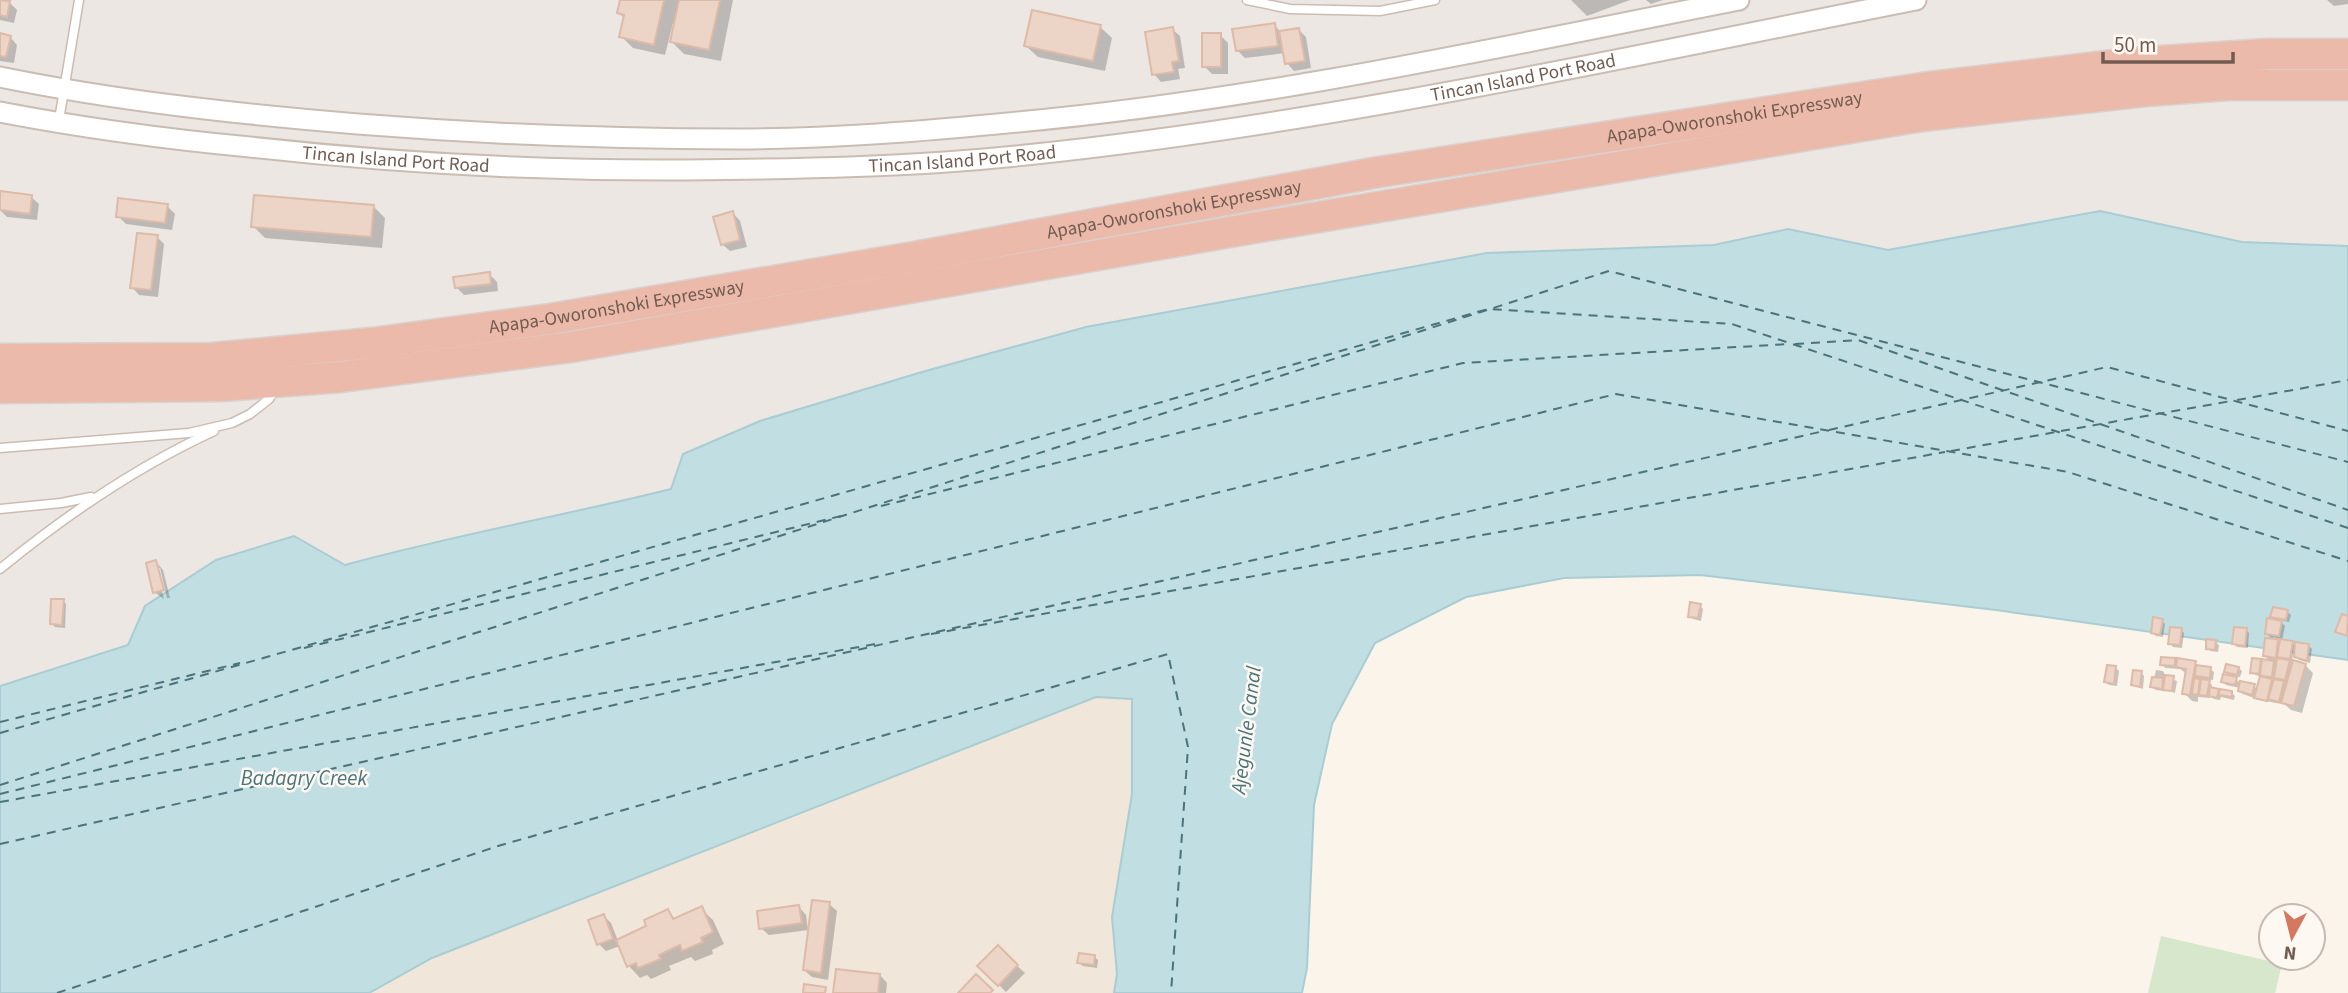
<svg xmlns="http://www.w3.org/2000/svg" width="2348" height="993" font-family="'Source Sans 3',sans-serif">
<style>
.residential{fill:#f1e6da}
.industrial{fill:#ece7e3}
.green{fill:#d6e7cb}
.water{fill:#c1dee2;stroke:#a9cdd2;stroke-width:2}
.shadow{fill:#0003;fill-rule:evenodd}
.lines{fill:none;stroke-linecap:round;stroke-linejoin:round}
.ferry{stroke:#4a747b;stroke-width:2;stroke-dasharray:9 7;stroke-linecap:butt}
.building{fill:#ecd4c6;stroke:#ddbba8;stroke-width:2}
.service-casing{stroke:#cbbcb2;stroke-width:11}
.tertiary-casing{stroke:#cbbcb2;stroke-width:23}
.motorway-casing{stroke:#d8d1ce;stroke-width:33}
.service{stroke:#fff;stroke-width:8}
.tertiary{stroke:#fff;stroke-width:19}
.motorway{stroke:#ecbaaa;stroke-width:30}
.labels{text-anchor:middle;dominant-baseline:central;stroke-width:5;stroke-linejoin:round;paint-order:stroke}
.street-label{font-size:19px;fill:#725c51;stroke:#fdf8f1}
.water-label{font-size:21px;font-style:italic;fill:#4a747b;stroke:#fdf8f1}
</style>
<rect width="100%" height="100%" fill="#faf4eb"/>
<polygon class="residential" points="1096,697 1132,698 1132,794 1112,917 1117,974 1114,993 369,993 432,958"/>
<polygon class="industrial" points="0,0 2348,0 2348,295 1831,268 1774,232 1714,245 1487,253 1086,327 922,372 760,421 683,454 671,489 558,517 426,543 345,566 216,560 145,606 128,645 0,686"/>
<polygon class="green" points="2161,936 2282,964 2275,993 2148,993"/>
<path class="water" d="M2100,211L2242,242L2348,246V660L1996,610L1700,575L1564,578L1466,597L1375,643L1332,724L1314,805L1307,968L1302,993H1114L1117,974L1112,917L1132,794V699L1096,697L432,958L369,993H0V686L128,645L145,606L216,560L294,536L345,565C453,535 563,516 671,489L683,454L760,421L922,372L1086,327L1487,253L1714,245L1788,229L1888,250Z"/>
<g class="shadow">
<polygon points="0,0 9,2 17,10 14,23 0,20"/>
<polygon points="622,0 733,0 721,61 684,54 672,42 676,24 673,23 665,55 633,48 621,36 625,19 619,13"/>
<polygon points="1571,0 1630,0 1587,16"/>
<polygon points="1646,0 1663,0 1651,4"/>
<polygon points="2327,0 2348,0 2348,4 2334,6"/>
<polygon points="1274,25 1281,32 1299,30 1306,37 1311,68 1294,71 1287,63 1285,53 1245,58 1237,50"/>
<polygon points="1100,27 1112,38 1105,71 1038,57 1026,46"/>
<polygon points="1172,29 1180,36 1185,68 1178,69 1180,79 1161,82 1154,74"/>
<polygon points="0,35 10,37 17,45 14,63 0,61"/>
<polygon points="1220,35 1228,43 1228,74 1212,74 1204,66"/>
<polygon points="31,197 39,204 37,220 7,217 0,210"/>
<polygon points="167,206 175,214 172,230 126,224 118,216"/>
<polygon points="373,206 385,218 382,248 265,238 253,226"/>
<polygon points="733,213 740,221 747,247 730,251 722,244"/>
<polygon points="157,237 164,244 158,297 139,295 132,287"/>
<polygon points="489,274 497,282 498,291 464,295 457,288"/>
<polygon points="156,562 163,570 170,598 167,598 160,568 156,568 164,599 154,592"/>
<polygon points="63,601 66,604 65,628 55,627 52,624"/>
<polygon points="1700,606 1703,609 1701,621 1693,619 1690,616"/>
<path d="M2287,612L2291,615L2289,622L2279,620L2285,626L2282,641L2292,643L2296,647L2308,645L2312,649L2310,663L2299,660L2293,654L2292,662L2305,665L2313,673L2302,713L2291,710L2282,702V704L2259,700L2243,694L2239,691L2240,688L2226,685L2223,682L2232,678L2226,672L2239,668L2242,671L2240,677L2233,676L2240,683L2254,686L2258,690L2260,677L2251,672L2260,661L2263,664L2271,662L2264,656L2274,641L2266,633L2278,622L2272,616ZM2273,637L2281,639V645Z"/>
<polygon points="2162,621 2165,624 2163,637 2156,636 2153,633"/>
<polygon points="2181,630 2184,633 2182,648 2173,647 2170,643"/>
<polygon points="2246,630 2249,633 2248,648 2237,647 2234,644"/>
<polygon points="2215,642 2219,645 2218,652 2211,651 2207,648"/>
<polygon points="2175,660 2178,663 2195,663 2199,667 2210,669 2214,672 2213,680 2207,679 2212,685 2211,689 2232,693 2235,696 2234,700 2221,697 2220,700 2214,699 2211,696 2210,698 2198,697 2198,702 2192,701 2184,693 2187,674 2180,669 2165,668 2162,664"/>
<polygon points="2116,668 2119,671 2117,686 2109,685 2106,682"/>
<polygon points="2156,670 2163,671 2166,677 2177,681 2175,693 2165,689 2164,691 2156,690 2152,687"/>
<polygon points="2141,673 2144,676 2143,689 2133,684"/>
<polygon points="829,904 837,911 828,980 812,977 804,970 809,930 769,935 761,928 799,907 806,915 808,930"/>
<polygon points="701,909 713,920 724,944 712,950 713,954 695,961 691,957 669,966 671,970 651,979 647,975 640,978 629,966 620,946 606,951 599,944 604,916 611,923 618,941 649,927 668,911 676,920"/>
<polygon points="998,948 1025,973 1006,992 980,966"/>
<polygon points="1094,957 1098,960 1097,968 1083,966 1079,963"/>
<polygon points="880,975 887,983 886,993 835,993"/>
</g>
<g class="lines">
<g class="ferry">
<polyline points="1795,344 1858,340 2348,510"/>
<polyline points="2237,400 2348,380"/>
<polyline points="1829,430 2107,367 2348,431"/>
<polyline points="2061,431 2231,401"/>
<polyline points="1951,451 2056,432"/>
<polyline points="881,506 1463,363 1789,344"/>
<polyline points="931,634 1945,452"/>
<polyline points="304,648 845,515"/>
<polyline points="0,722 240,663"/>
<polyline points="0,733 1488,309 1732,324 2348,528"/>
<polyline points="0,785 1609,271 2348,462"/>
<polyline points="0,794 1616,394 2068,472 2348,561"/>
<polyline points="0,802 881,643"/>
<polyline points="0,844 1824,431"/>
<polyline points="57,993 498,846 1168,654 1188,747 1171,993"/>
</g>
</g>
<g class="building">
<polygon points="0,0 10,1 7,17 0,15"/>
<polygon points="620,0 664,0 654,45 619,37 624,15 617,13"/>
<polygon points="679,0 720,0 709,50 670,42"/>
<polygon points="1032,10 1101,25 1093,61 1024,46"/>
<polygon points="1275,23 1278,46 1236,51 1232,29"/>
<polygon points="1173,27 1179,61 1172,62 1174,72 1152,75 1145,32"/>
<polygon points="1299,28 1305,61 1285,64 1279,31"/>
<polygon points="0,33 11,36 6,57 0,56"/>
<rect x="1202" y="33" width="19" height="34"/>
<polygon points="0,191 32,195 30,214 0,210"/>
<polygon points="254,195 374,205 371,237 251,227"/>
<polygon points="118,198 168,204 165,223 116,217"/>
<polygon points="733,211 740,240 721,245 713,217"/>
<polygon points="137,233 158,235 151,290 130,288"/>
<polygon points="490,272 491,284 455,288 453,277"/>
<polygon points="156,560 164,590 153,593 146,563"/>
<polygon points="51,599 64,599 62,625 50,624"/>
<polygon points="1690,602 1701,604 1698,618 1688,617"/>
<polygon points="2273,607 2288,610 2286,620 2270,617"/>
<polygon points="2342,614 2348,616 2347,636 2335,632"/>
<polygon points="2153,617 2163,619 2160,635 2151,633"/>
<polygon points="2267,618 2282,621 2279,636 2265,634"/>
<polygon points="2170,627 2182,628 2180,645 2168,644"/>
<polygon points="2234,627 2247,628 2245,646 2232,644"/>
<polygon points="2265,638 2278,639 2276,658 2263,656"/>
<polygon points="2206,639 2216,640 2215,650 2206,649"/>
<polygon points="2280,639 2293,641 2290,659 2277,657"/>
<polygon points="2295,642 2309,644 2307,661 2294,657"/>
<polygon points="2161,657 2175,658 2175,666 2160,665"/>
<polygon points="2177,658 2196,661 2190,695 2182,694 2186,669 2176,667"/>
<polygon points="2252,658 2261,659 2259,674 2250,673"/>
<polygon points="2277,658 2290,660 2285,680 2274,678"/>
<polygon points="2262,659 2274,661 2272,677 2260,676"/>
<polygon points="2293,660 2306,664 2294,706 2281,703"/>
<polygon points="2226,664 2239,667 2237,675 2224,672"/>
<polygon points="2107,665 2116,666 2114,684 2104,682"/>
<polygon points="2196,665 2211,667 2210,678 2195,676"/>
<polygon points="2133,670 2142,671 2140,687 2131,685"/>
<polygon points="2223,674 2237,677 2235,685 2221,682"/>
<polygon points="2165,675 2174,676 2172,691 2163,690"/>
<polygon points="2260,676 2272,679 2267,701 2254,698"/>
<polygon points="2152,677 2163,678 2162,689 2150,687"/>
<polygon points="2194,678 2200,679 2198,695 2192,694"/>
<polygon points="2201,679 2210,680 2207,696 2199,695"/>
<polygon points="2274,679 2284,681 2279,702 2268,699"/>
<polygon points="2240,681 2255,684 2252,695 2238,691"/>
<polygon points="2210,687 2219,689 2217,698 2209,696"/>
<polygon points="2220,689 2232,691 2232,697 2218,695"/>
<polygon points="812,900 830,902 821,973 803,970"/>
<polygon points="799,905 802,923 759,929 757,911"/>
<polygon points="702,906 713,932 701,938 703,942 682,951 680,945 659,955 661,959 638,968 636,963 627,967 616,940 646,926 644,920 668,909 673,919"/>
<polygon points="604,914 613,939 597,945 588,920"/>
<polygon points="998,945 1018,965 998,986 977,966"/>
<polygon points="1079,953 1095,955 1094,965 1077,963"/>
<polygon points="836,969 880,974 878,993 833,993"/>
<polygon points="976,974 993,990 990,993 958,993"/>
<polygon points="804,984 826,987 825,993 803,993"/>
</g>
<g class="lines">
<defs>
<g id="service">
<polyline points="1247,0 1290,9 1380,11 1435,0"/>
<polyline points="59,120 79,0"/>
<polyline points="0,448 189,433 232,423 250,414 269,399 276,388"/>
<polyline points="0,509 61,503 91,497"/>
<path d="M0,569C66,515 136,467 214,431"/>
</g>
<g id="tertiary">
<path d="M0,77C118,101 238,114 358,124C484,134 610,139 736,139C830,139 925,131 1018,122C1260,100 1500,47 1739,0"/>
<path id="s1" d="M0,112C83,128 166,139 250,147C395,163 540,171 686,170C799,169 913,167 1026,155C1325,124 1621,58 1916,0"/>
</g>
<g id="motorway">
<path id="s2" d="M0,359L213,358L372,343L550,319L914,257L1379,172L1922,88L2131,63L2268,54H2348"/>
<polyline points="0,388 221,386 341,377 571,347 1253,228 1922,116 2146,91 2228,85 2348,85"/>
</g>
</defs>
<use href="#service" class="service-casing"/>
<use href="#tertiary" class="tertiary-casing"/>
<use href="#motorway" class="motorway-casing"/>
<use href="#service" class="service"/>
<use href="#tertiary" class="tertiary"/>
<use href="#motorway" class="motorway"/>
</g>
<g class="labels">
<g class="street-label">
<text stroke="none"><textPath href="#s1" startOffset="1533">Tincan Island Port Road</textPath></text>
<text stroke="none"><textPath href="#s2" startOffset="1754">Apapa-Oworonshoki Expressway</textPath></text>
<text stroke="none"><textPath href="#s1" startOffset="966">Tincan Island Port Road</textPath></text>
<text stroke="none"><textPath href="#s1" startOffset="399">Tincan Island Port Road</textPath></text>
<text stroke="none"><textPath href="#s2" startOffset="1186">Apapa-Oworonshoki Expressway</textPath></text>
<text stroke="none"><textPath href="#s2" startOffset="620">Apapa-Oworonshoki Expressway</textPath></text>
</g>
<g class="water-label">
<text transform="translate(1246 730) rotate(-83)">Ajegunle Canal</text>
<text x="304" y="778">Badagry Creek</text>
</g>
</g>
<g transform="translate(2292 937) rotate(187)"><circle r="33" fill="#fdf8f1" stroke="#c5bab1" stroke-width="2"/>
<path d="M0-5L12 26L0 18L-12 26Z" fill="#d47860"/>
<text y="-10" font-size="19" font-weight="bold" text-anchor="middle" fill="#725c51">N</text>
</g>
<path d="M2103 52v10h130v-10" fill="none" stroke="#725c51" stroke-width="3.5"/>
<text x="2114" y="52" font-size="21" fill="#725c51" stroke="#fdf8f1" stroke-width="5" paint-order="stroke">50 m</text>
</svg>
